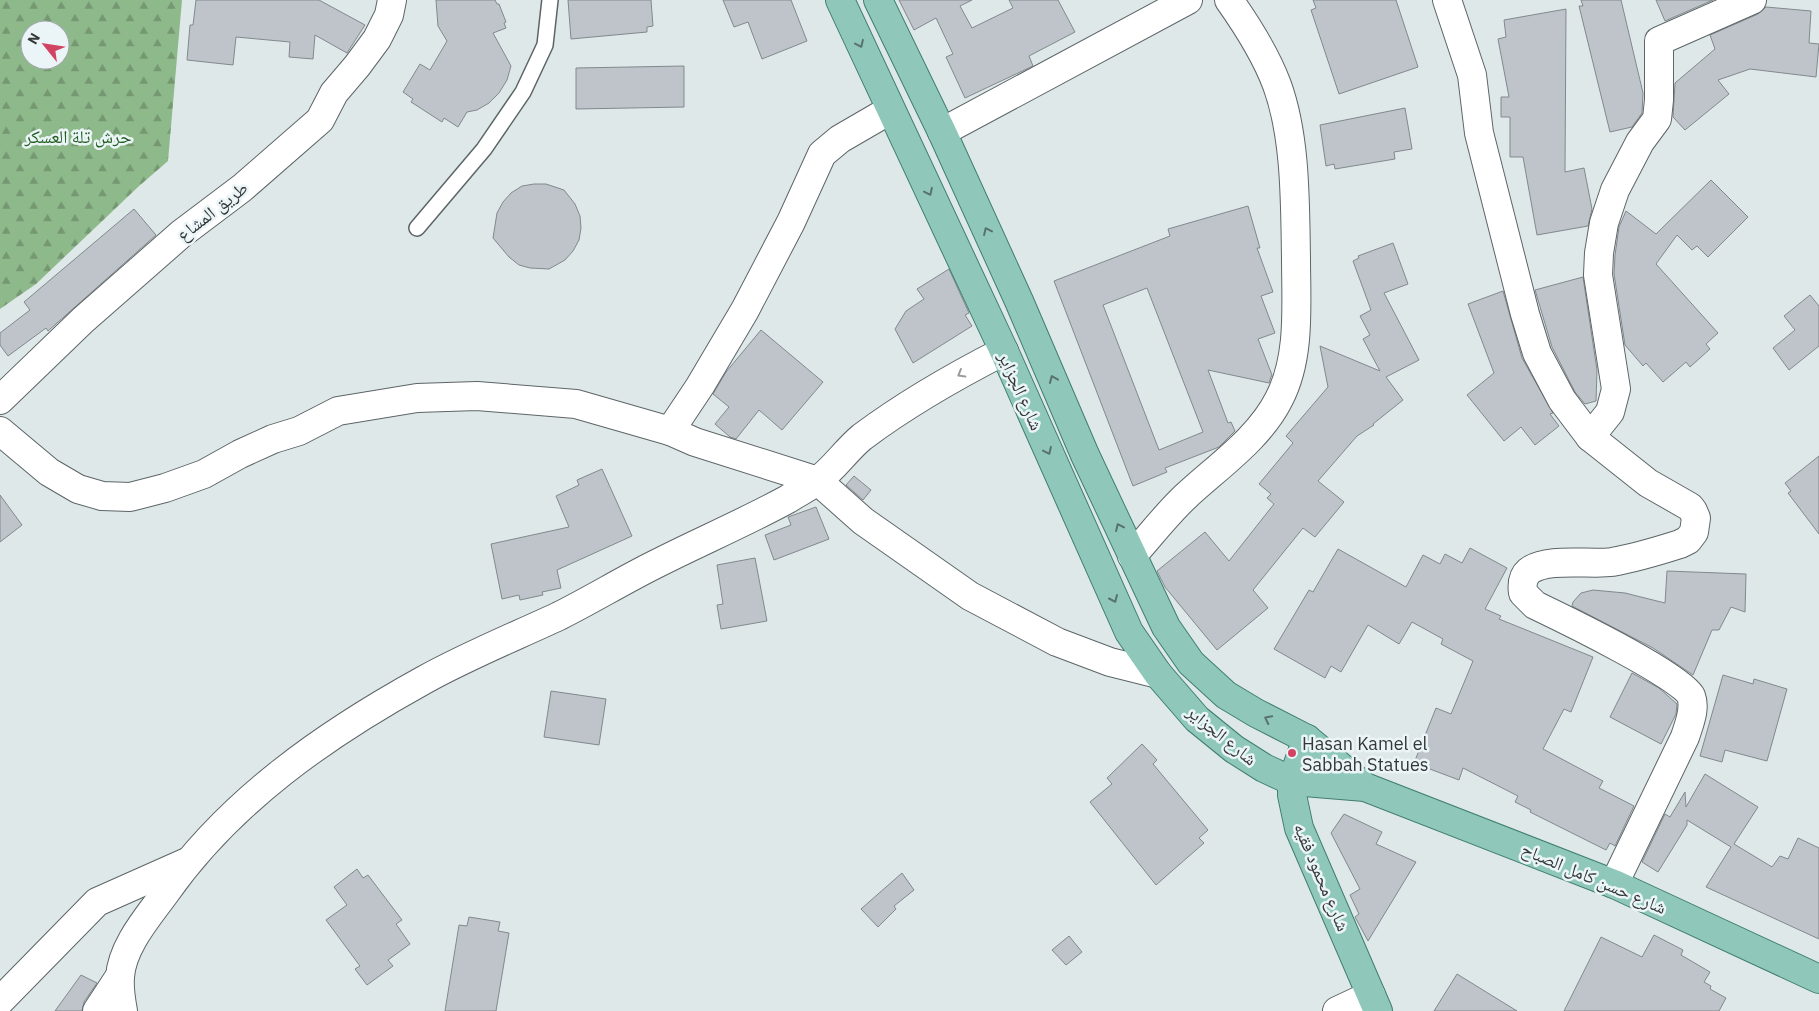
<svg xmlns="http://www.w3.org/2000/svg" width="1819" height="1011" font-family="'IBM Plex Sans','Noto Naskh Arabic',sans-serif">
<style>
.forest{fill:url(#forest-firs);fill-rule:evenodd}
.building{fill:#bec4ca;stroke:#82898e;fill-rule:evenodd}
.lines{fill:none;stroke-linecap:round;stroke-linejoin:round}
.lane-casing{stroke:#5d6567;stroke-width:18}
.street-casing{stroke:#5d6567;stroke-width:30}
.primary-casing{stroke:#3f7e70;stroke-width:30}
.lane{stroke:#fff;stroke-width:15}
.street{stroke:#fff;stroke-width:28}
.primary{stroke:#8fc8bb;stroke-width:28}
.oneway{stroke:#59726d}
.oneway2{stroke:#9a9c9c}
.poi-dot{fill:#d24263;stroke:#ebf5f7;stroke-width:2}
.labels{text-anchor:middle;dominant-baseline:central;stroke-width:5;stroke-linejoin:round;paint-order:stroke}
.park-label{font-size:18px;fill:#235f22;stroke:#ebf5f7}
.street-label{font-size:18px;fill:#353839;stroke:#ebf5f7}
.poi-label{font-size:18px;fill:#353839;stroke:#ebf5f7;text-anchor:start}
</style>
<defs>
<pattern id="forest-firs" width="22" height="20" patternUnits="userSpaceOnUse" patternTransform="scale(1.25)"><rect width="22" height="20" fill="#8eba8b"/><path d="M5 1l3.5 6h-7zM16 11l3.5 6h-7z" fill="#759873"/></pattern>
</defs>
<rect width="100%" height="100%" fill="#dee8e9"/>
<path class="forest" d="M0,0H182L168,161L138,187L36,284L0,309ZM30,30H60V60H30Z"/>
<g class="building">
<polygon points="196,0 319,0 365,25 347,53 315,35 313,59 289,57 290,42 236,37 233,65 187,60 190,25 193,25"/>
<polygon points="436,0 495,0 497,4 499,4 506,22 504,23 506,28 493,33 511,66 507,80 499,93 489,103 477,110 467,112 458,127 444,118 442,122 411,102 413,99 403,92 420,64 430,70 447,41 438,26"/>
<polygon points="568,0 651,0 653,26 647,27 647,32 571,39"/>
<polygon points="723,0 791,0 807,41 762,59 748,22 734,27"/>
<polygon points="899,0 972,0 960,6 972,28 1013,8 1009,0 1058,0 1075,32 1029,56 1033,66 965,98 946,57 953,54 936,18 914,30"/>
<polygon points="1313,0 1396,0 1418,67 1339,94 1311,10 1316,8"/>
<polygon points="1581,0 1621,0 1643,93 1642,113 1632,127 1610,132 1579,6 1583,6"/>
<polygon points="1656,0 1713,0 1665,21"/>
<polygon points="1766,7 1811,11 1809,43 1819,44 1816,77 1750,69 1718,80 1729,94 1685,130 1673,117 1675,83 1715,49 1710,35 1758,14"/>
<polygon points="1566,9 1565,172 1584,168 1592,209 1588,226 1537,235 1523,157 1510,157 1510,117 1501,117 1501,97 1509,97 1498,39 1506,37 1504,20"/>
<polygon points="684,66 684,107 576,109 576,68"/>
<polygon points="1405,108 1412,149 1394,152 1395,159 1335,169 1334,164 1326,166 1320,125"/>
<polygon points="1711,180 1748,217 1708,257 1697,246 1692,250 1677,235 1656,264 1718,333 1706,344 1710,349 1690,367 1686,362 1663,382 1646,363 1643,366 1625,345 1614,274 1615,255 1619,227 1626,211 1656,234"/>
<polygon points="534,184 546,184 564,190 575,204 580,216 581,228 579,240 573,251 565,260 549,269 530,268 519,265 509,257 493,238 497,213 503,202 511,193 522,186"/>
<path d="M1248,206L1260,248H1257L1273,292L1261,296L1275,333L1258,339L1272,375L1271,377L1269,383L1208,370L1228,423L1231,422L1235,431L1219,447L1165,468L1167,472L1133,486L1054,281L1170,236L1168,229ZM1147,288L1203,432L1159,450L1103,305Z"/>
<polygon points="134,209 156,235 48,331 46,328 8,356 0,345 0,333 30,310 24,302"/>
<polygon points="1393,243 1408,284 1384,293 1419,360 1386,377 1403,400 1373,424 1374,425 1357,436 1318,481 1344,502 1315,537 1303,528 1253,590 1268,608 1217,650 1165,587 1157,571 1205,532 1229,561 1274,504 1267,498 1271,494 1259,484 1293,443 1286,436 1328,387 1320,346 1380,371 1363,339 1370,335 1360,316 1371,310 1353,261 1359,258 1358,256"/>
<polygon points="949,269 969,313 965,315 972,326 913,363 895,329 906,311 924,299 917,289"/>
<polygon points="1583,277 1597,370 1596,401 1585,404 1575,392 1552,347 1535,290"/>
<polygon points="1503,291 1522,358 1553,413 1550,414 1559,426 1535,445 1521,427 1504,441 1467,395 1494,373 1468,304"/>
<polygon points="1810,295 1819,306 1819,346 1789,370 1773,348 1795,330 1784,316"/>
<polygon points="761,330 823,382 782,430 759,410 736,439 730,437 715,424 729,407 713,394 726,372"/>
<polygon points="1819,456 1819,534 1788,493 1791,491 1785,483"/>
<polygon points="602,469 632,536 557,570 561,588 542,592 543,595 520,600 519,595 502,599 491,544 569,527 556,496 579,485 577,480"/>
<polygon points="854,476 871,490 863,500 846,485"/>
<polygon points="0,495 22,525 0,542"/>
<polygon points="816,507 829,539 774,560 765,535 791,525 788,517"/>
<polygon points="1470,548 1507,568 1485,609 1501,616 1499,619 1593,657 1571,712 1564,709 1543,749 1603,781 1599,788 1634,806 1615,846 1610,843 1606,850 1530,812 1531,810 1515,802 1518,796 1463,768 1459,780 1414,763 1436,708 1451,714 1473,661 1441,644 1443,639 1412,622 1399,644 1368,625 1341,672 1331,666 1325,678 1274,649 1309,590 1313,592 1338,549 1406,587 1423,555 1440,564 1445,554 1462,563"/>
<polygon points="755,558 767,621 721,629 717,605 723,604 717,565"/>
<polygon points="1667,571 1746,574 1745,612 1731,607 1719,630 1712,630 1693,675 1653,648 1572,606 1573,602 1581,593 1593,590 1625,593 1665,603"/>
<polygon points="1632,673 1659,688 1677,704 1676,714 1661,744 1610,717"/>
<polygon points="1723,675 1753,684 1754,679 1787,689 1767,761 1725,750 1722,762 1700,756"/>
<polygon points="551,691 606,699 599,745 544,737"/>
<polygon points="1142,744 1157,760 1153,764 1208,830 1199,838 1204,843 1156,885 1090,802 1112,784 1107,778"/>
<polygon points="1705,774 1758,807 1734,844 1772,867 1780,856 1788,859 1798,838 1819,848 1819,939 1706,887 1731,847 1687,820 1687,825 1658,872 1642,862 1665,814 1670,817 1685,792 1686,807"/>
<polygon points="1344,814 1382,832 1376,844 1416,862 1368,941 1355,917 1359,914 1350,895 1360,889 1331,833"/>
<polygon points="357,869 363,878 368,875 402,920 396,924 410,944 388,960 393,966 367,985 355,969 360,966 326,920 347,905 334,887"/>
<polygon points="902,873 914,890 894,906 896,909 878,927 861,909"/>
<polygon points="469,917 500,922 498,931 509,933 496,1011 445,1011 459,925 467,926"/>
<polygon points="1654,935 1683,950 1681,955 1710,972 1704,982 1711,986 1710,989 1726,998 1719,1011 1564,1011 1601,937 1642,957"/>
<polygon points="1069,936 1082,952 1066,965 1052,950"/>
<polygon points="1457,974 1517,1011 1434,1011"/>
<polygon points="81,975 97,983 84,1002 82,1011 55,1011"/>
</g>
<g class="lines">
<defs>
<polyline id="lane" points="417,228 484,149 523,92 545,45 550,0"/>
<g id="street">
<path d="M1447,0L1472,75L1479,133L1525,314L1537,353L1562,400L1590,437L1648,483L1690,507L1693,511L1696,518L1694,532L1688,540L1680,544C1658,551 1635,558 1612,562C1590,565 1547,557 1529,571C1522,577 1522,586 1523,593L1535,605C1560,617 1684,677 1691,696C1696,709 1689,724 1685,737L1614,884"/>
<polyline points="942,132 1188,0"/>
<polyline points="0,400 83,320 181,234 242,188 320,120 334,93 357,66 377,39 389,15 392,0"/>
<polyline points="0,431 49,472 78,489 102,496 130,497 165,488 204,474 240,454 273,439 299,431 338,411 417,398 477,396 576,404 670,431 695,442 818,481 863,521 970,596 1057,642 1110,662 1158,674"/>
<polyline points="670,431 700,386 745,310 791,222 822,154 840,139 890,110"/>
<polyline points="1590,437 1610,412 1616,389 1598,275 1599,253 1604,223 1615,190 1640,142 1657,119 1659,100 1659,41 1752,0"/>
<path d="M1132,556C1150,536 1166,515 1185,497C1217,467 1259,439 1279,399C1301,357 1296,304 1296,258C1295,203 1296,137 1277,85C1267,58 1246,24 1229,0"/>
<polyline points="0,1001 97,902 187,862"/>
<polyline points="97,1011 120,976"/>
<path d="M123,1011C121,1000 119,988 120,977C122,946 148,917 166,892C231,800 326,734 424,680C467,656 514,637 559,616C591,600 622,581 654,565C699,542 744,523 788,499C797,493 808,488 817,481C834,469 846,450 862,437C906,404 955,376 1004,351"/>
<polyline points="1337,1011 1371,995"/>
</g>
<g id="primary">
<polyline points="840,0 1004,351 1129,632 1158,674 1197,719 1234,749 1264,768 1292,781 1365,787 1614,884 1819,979"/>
<polyline points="878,0 942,132 1019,301 1085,455 1166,627 1191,663 1226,695 1256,713 1307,739 1365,787"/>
<polyline points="1307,739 1292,781 1292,795 1299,828 1378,1011"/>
</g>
</defs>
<use href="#lane" class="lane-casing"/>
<use href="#street" class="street-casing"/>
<use href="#primary" class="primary-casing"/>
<use href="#lane" class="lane"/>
<use href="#street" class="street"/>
<use href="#primary" class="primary"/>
</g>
<defs><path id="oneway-chevron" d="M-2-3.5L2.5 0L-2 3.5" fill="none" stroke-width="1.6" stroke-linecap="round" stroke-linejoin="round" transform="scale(1.25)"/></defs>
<g class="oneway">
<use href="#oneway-chevron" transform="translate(860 44) rotate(65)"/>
<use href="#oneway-chevron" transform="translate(929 192) rotate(65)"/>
<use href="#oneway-chevron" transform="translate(987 231) rotate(-115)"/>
<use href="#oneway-chevron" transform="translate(1053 379) rotate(-113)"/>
<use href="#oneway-chevron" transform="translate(1048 451) rotate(65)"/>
<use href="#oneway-chevron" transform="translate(1119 527) rotate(-115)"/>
<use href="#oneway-chevron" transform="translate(1114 599) rotate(66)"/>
<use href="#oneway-chevron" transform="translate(1268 719) rotate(-153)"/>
</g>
<use class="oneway2" href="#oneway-chevron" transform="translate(961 374) rotate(150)"/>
<circle class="poi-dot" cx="1292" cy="753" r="5"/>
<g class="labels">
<g class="park-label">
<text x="78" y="136">حرش تلة العسكر</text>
</g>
<g class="street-label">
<text transform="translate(212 211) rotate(-38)">طريق المشاع</text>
<text transform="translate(1021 391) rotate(66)">شارع الجزاير</text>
<text transform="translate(1222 735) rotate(39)">شارع الجزاير</text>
<text transform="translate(1322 877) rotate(67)">شارع محمود فقيه</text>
<text transform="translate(1594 878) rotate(23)">شارع حسن كامل الصباح</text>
</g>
<g class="poi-label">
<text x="1302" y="743">Hasan Kamel el<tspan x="1302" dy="21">Sabbah Statues</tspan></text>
</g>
</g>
<g transform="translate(45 45) rotate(300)"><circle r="24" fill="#ebf5f7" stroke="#a2a9ab"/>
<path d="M0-4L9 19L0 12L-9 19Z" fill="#d24263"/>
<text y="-8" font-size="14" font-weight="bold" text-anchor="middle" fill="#353839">N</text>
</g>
</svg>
